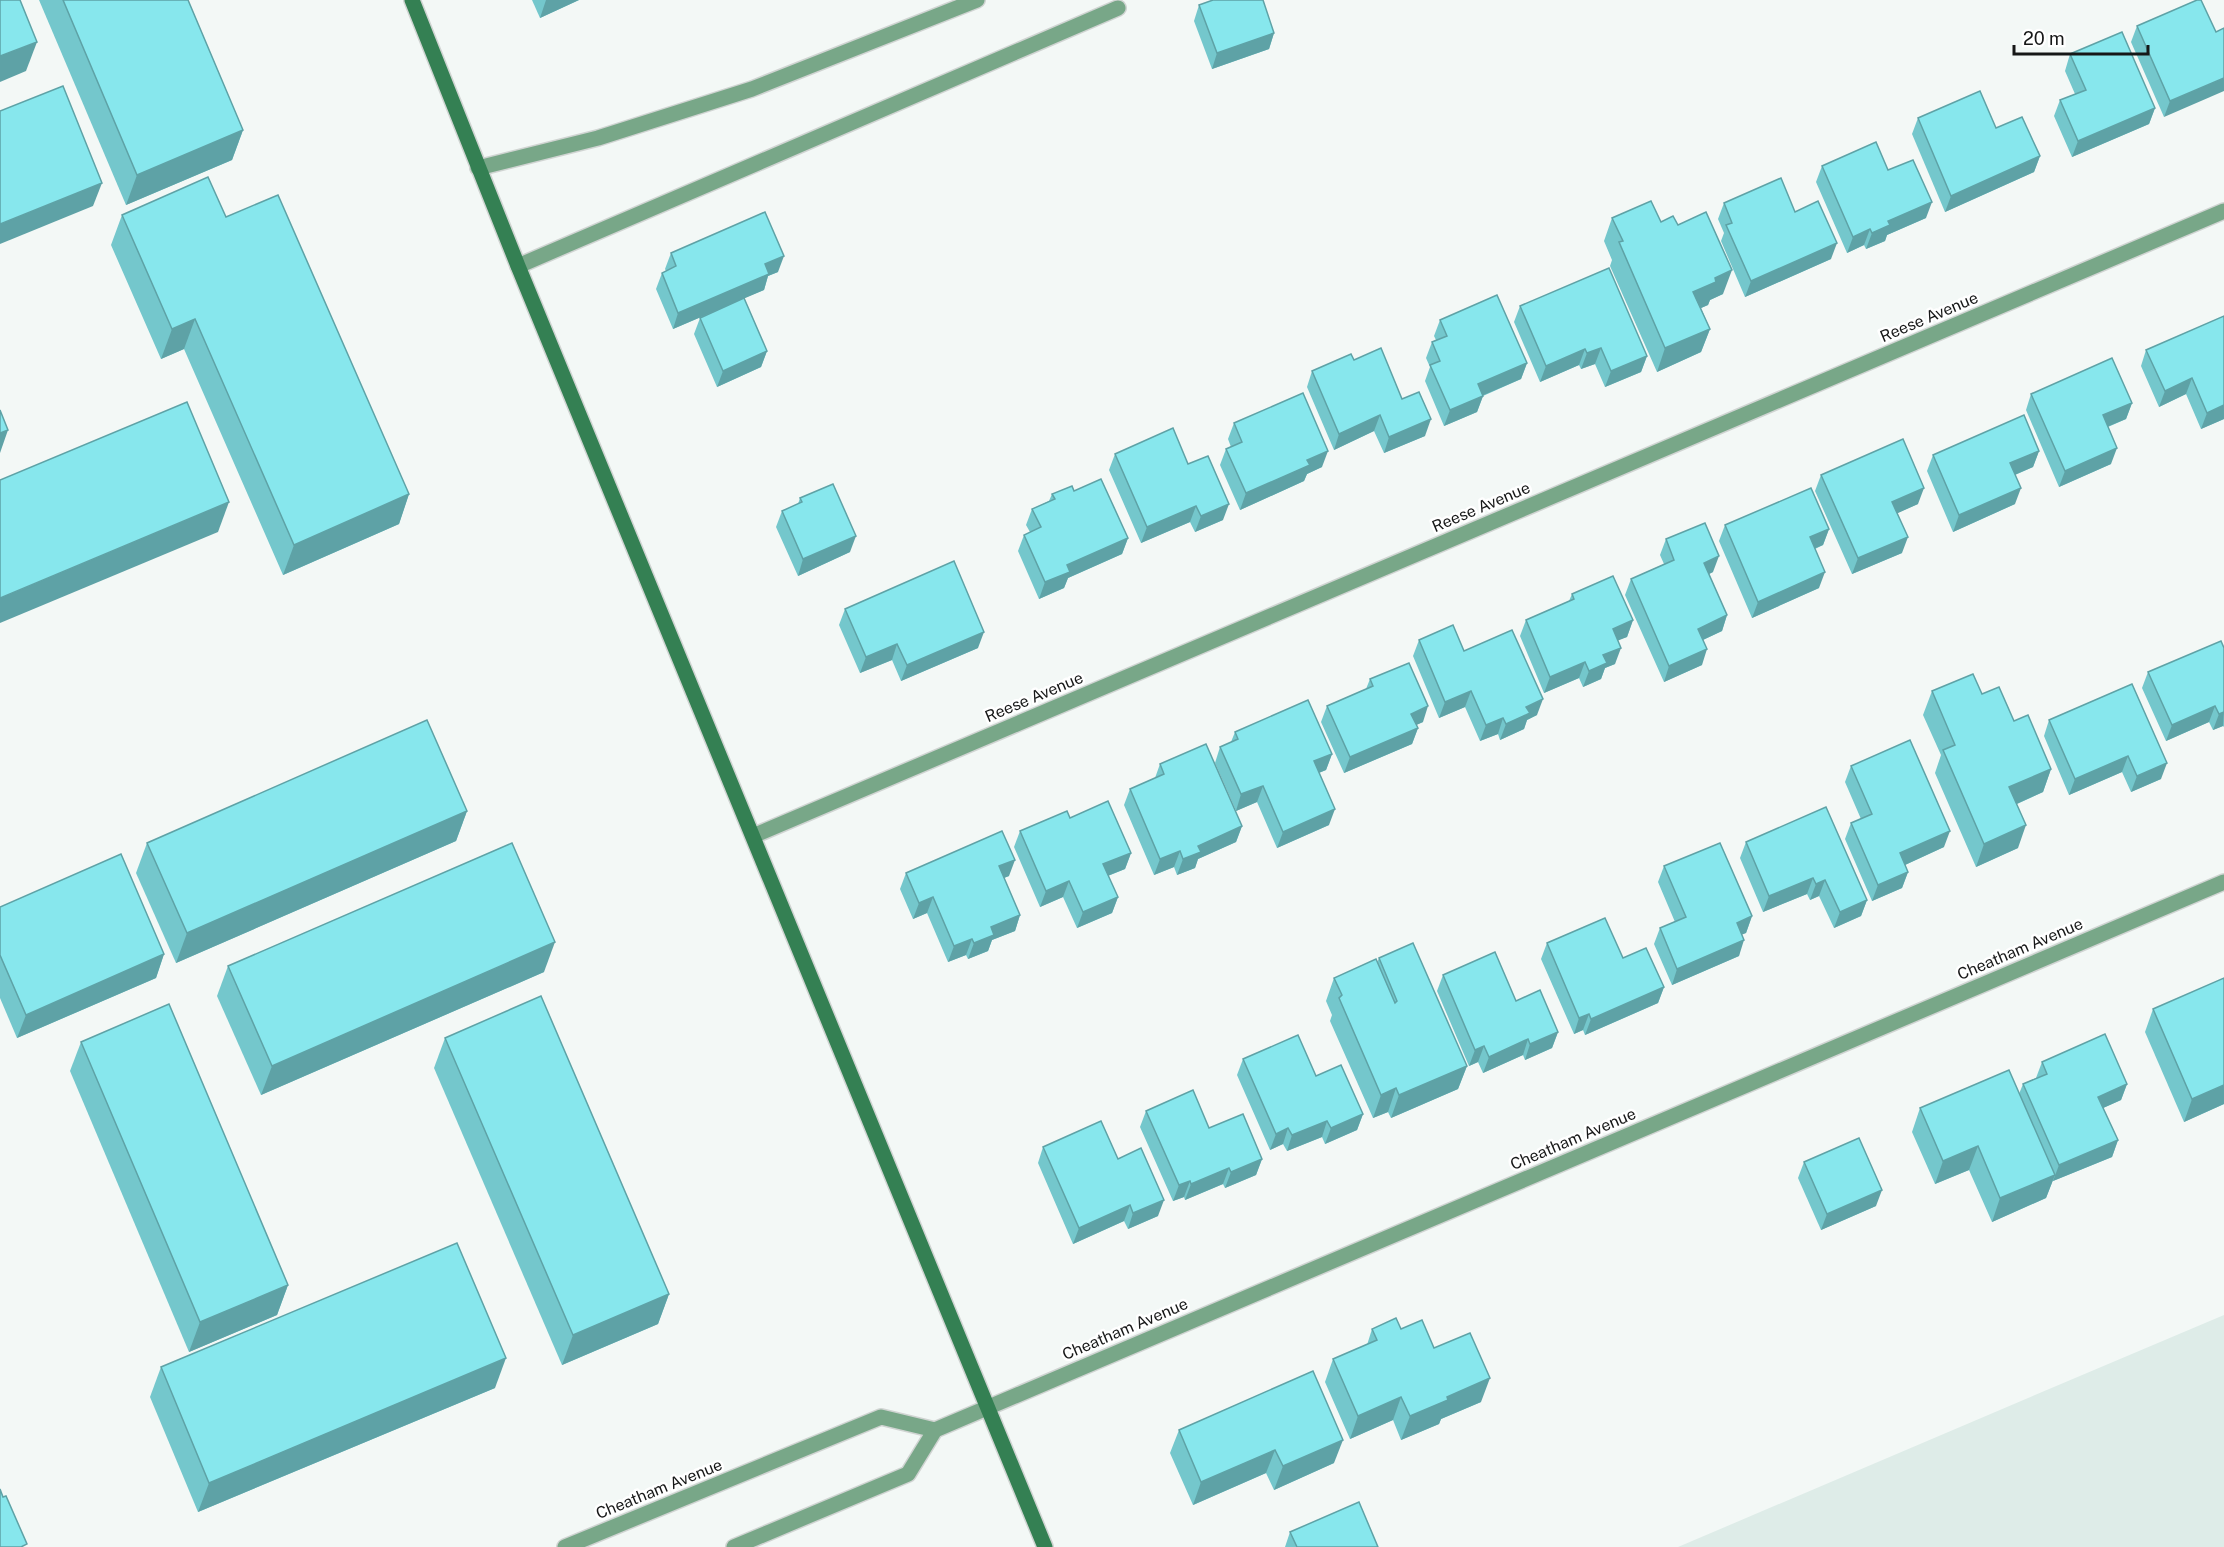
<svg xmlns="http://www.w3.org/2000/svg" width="2224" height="1547" font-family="'Public Sans',sans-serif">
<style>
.built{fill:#deece8}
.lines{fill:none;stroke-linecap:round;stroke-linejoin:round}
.lane-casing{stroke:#d0d4d2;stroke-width:18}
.street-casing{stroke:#d0d4d2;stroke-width:18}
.secondary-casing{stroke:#d0d4d2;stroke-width:18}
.lane{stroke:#78a788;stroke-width:15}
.street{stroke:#78a788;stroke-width:15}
.secondary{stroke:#348053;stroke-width:15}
.wall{fill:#74c7cc}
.shaded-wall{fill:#5ea2a6}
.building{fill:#87e7ed;stroke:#5ea2a6;stroke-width:1.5}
.labels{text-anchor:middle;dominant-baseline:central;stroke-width:5;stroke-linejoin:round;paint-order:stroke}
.street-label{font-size:16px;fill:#161717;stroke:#fff}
</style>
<rect width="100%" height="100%" fill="#f3f8f6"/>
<polygon class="built" points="2224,1315 2224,1547 1678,1547 2014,1404"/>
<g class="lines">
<defs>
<g id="lane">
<polyline points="478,168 598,138 752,89 977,0"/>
<polyline points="518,266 1118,8"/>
</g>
<g id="street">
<polyline points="753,836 2224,211"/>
<polyline points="565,1547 881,1417 935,1430"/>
<polyline points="734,1547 908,1474 935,1430 2224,882"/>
</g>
<polyline id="secondary" points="412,0 518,266 1045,1547"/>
</defs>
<use href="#lane" class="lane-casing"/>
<use href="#street" class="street-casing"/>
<use href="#secondary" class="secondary-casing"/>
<use href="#lane" class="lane"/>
<use href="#street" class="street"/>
<use href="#secondary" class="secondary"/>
</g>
<g class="wall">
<polygon points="39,0 188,0 243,130 232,160 126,205"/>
<polygon points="532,0 579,0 540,18"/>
<polygon points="1199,5 1274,33 1269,49 1212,69 1194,21"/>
<polygon points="2137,26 2216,32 2164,117 2131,42"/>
<polygon points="2070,54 2155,108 2149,124 2072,157 2054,116 2060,100 2075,94 2065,71"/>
<polygon points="1918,118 2040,156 2034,172 1945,212 1912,134"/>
<polygon points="1822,166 1888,170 1926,218 1887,235 1885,241 1866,249 1864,245 1847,253 1816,182"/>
<polygon points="1724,203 1795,212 1831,259 1745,297 1721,241 1724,233 1718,219"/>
<polygon points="122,215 226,217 409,494 399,524 283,575 184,349 161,359 111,245"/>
<polygon points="1612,218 1678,225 1723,294 1710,300 1708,305 1701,308 1710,329 1701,352 1657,372 1610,266 1612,260 1604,241"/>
<polygon points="671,253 778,272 768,276 764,290 744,298 767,351 761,367 717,387 694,334 700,318 729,305 673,329 656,289 662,273 666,271 665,269"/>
<polygon points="1520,306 1647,356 1641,372 1605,387 1595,364 1581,369 1579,365 1540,382 1514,322"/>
<polygon points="2224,316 2224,419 2201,429 2186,394 2159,407 2141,366 2146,350"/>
<polygon points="1440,320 1527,363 1521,379 1483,396 1477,412 1444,426 1425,381 1430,367 1426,358 1432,342 1436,340 1434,336"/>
<polygon points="1354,360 1402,399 1425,436 1384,453 1374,431 1334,450 1307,387 1312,371"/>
<polygon points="2031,394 2132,403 2126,419 2108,427 2111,464 2059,487 2026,410"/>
<polygon points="1234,423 1322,467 1307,474 1304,481 1240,510 1220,465 1226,449 1231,447 1228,439"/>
<polygon points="2039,451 2033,467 2015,475 2015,504 1953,532 1927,471 1933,455"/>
<polygon points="1115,454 1188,464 1223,520 1195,532 1190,522 1141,543 1109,470"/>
<polygon points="1821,475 1918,504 1897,513 1902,553 1852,574 1815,491"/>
<polygon points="1074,491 1128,538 1122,554 1068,578 1064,588 1039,599 1018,551 1024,535 1030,532 1026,525 1032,509 1049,501 1052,494"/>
<polygon points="800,498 850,552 798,576 776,527 782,511 798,504"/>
<polygon points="1725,525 1829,529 1823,545 1815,549 1819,588 1752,618 1719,541"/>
<polygon points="1666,539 1713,572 1709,574 1727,615 1722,631 1703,640 1702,665 1664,682 1625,595 1631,579 1664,564 1660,555"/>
<polygon points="1572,594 1633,620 1627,637 1617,640 1615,664 1605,668 1601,679 1583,687 1579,678 1544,693 1520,636 1526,620 1569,601"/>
<polygon points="845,609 978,648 901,681 892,660 860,673 839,625"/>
<polygon points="1419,640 1464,651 1537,715 1527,720 1524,729 1500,740 1498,734 1480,741 1465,707 1439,718 1413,656"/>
<polygon points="2224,648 2224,727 2223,726 2213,730 2209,722 2166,741 2142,688 2148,672"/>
<polygon points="1370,679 1423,722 1416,725 1418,728 1412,744 1344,773 1321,722 1327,706 1366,689"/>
<polygon points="2132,684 2161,779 2131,792 2122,772 2069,795 2044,736 2049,720"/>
<polygon points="1932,691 1982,694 2014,721 2051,769 2043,792 2017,804 2018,848 1976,867 1935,773 1941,755 1923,715"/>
<polygon points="1235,732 1332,754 1326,770 1319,773 1329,825 1277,848 1257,802 1236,811 1215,763 1220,747 1231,742"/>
<polygon points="1160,764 1242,826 1236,842 1198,859 1195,868 1177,875 1174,867 1154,875 1124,805 1130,789 1155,778"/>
<polygon points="1851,766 1944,847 1905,865 1908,872 1902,888 1872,901 1845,839 1851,823 1861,819 1845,782"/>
<polygon points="467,811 456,841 176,963 136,873 147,843"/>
<polygon points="1070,818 1131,853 1125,869 1108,876 1118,897 1112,913 1077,928 1063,897 1040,907 1014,847 1020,831"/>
<polygon points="1746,842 1867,900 1861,916 1834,928 1819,896 1810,900 1807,894 1763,912 1740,858"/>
<polygon points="1664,866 1752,916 1746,933 1742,934 1739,956 1672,985 1654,944 1660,928 1675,922 1658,882"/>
<polygon points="906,873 1009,876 1004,878 1020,915 1015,931 992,940 988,951 968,959 966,955 948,962 927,913 913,919 900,889"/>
<polygon points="0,907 164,954 156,978 17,1038 0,998"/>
<polygon points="1547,943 1623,958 1664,987 1658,1003 1585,1035 1583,1030 1574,1034 1541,959"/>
<polygon points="1379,958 1467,1066 1458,1089 1391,1118 1388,1112 1373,1118 1330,1021 1332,1015 1326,1001 1334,978 1377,963"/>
<polygon points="228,966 544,972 261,1095 217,996"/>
<polygon points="1443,975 1558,1032 1552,1048 1525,1060 1523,1055 1483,1073 1478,1062 1469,1066 1437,991"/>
<polygon points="2153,1009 2224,1104 2184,1122 2145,1032"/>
<polygon points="445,1038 669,1294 658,1324 562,1365 434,1068"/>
<polygon points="81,1042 288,1285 277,1315 189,1352 70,1071"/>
<polygon points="1243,1059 1316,1076 1363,1114 1357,1130 1325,1144 1322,1137 1287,1151 1283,1144 1270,1150 1237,1075"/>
<polygon points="2042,1062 2127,1084 2121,1100 2103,1108 2118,1140 2112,1157 2053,1181 2053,1180 2046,1198 1992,1222 1969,1170 1935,1184 1912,1132 1920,1108 2019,1094 2023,1084 2036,1078"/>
<polygon points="1146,1111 1209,1128 1262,1159 1256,1175 1225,1188 1223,1184 1185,1200 1184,1197 1173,1201 1140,1127"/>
<polygon points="1043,1147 1118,1159 1158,1216 1128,1229 1124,1221 1073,1244 1038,1163"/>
<polygon points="1804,1162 1876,1206 1821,1230 1798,1178"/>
<polygon points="1372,1329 1401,1329 1434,1348 1481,1402 1441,1419 1439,1424 1401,1440 1393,1420 1350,1439 1325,1382 1333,1359 1367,1345"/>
<polygon points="161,1367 495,1388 198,1512 150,1397"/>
<polygon points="1313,1371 1334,1463 1274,1490 1266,1473 1193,1505 1170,1453 1179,1430"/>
<polygon points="1290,1532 1378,1547 1285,1547"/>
</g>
<g class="shaded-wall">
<polygon points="546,0 579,0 540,18"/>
<polygon points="1274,33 1269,49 1212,69 1217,53"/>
<polygon points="37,42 26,71 0,82 0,56"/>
<polygon points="2224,78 2224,91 2164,117 2170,101"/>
<polygon points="2155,108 2149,124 2072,157 2078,141"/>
<polygon points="243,130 232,160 126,205 137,175"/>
<polygon points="2040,156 2034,172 1945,212 1951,196"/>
<polygon points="102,183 93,206 0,244 0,224"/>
<polygon points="1932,202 1926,218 1887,235 1885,241 1866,249 1872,233 1888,221"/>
<polygon points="1870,229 1864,245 1847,253 1853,237"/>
<polygon points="1837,243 1831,259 1745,297 1751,281"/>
<polygon points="784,256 778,272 768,276 764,290 673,329 678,313 765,264"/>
<polygon points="1732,270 1723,294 1710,300 1708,305 1685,315 1693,292 1715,278"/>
<polygon points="195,319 184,349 161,359 172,329"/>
<polygon points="1710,329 1701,352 1657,372 1665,348"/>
<polygon points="1601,348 1595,364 1581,369 1587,353"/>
<polygon points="1585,349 1579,365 1540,382 1546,366"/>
<polygon points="767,351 761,367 717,387 723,371"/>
<polygon points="1647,356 1641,372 1605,387 1611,371"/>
<polygon points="1527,363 1521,379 1472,400 1478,384"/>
<polygon points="2192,378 2186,394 2159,407 2165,391"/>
<polygon points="1483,396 1477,412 1444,426 1450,410"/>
<polygon points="2132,403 2126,419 2097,431 2103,415"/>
<polygon points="2224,405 2224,419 2201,429 2207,413"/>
<polygon points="1380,415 1374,431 1334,450 1339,434"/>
<polygon points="1431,419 1425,436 1384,453 1389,437"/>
<polygon points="8,430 0,453 0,433"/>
<polygon points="2117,448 2111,464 2059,487 2065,471"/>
<polygon points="1328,451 1322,467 1307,474 1304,481 1240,510 1246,493 1307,460"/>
<polygon points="2039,451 2033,467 2005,479 2010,463"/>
<polygon points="1924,488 1918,504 1887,518 1892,502"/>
<polygon points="2021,488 2015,504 1953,532 1959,515"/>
<polygon points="409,494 399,524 283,575 294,545"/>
<polygon points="229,502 218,532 0,623 0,598"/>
<polygon points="1229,504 1223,520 1195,532 1201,516"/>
<polygon points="1196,506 1190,522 1141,543 1147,527"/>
<polygon points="1829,529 1823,545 1804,553 1810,537"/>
<polygon points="856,536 850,552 798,576 803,559"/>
<polygon points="1908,537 1902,553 1852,574 1858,558"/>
<polygon points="1128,538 1122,554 1068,578 1064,588 1039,599 1045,582 1067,565"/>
<polygon points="1719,556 1713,572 1699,579 1704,563"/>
<polygon points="1825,572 1819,588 1752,618 1758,602"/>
<polygon points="1727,615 1722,631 1692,645 1698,629"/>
<polygon points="1633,620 1627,637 1607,645 1613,629"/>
<polygon points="984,632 978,648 901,681 907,665"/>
<polygon points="897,644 892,660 860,673 866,657"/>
<polygon points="1621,648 1615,664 1605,668 1601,679 1583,687 1589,671 1603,655"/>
<polygon points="1707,649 1702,665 1664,682 1669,666"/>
<polygon points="1585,662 1579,678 1544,693 1550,677"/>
<polygon points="1471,691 1465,707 1439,718 1445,702"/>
<polygon points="1543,699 1537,715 1527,720 1524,729 1500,740 1506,724 1526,707"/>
<polygon points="1428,706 1423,722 1405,730 1411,714"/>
<polygon points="2215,706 2209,722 2166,741 2172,725"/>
<polygon points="2224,712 2223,726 2213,730 2219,714"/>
<polygon points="1503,718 1498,734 1480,741 1486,725"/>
<polygon points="1418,728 1412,744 1344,773 1350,757"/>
<polygon points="1332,754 1326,770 1308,777 1314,761"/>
<polygon points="2128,756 2122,772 2069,795 2075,779"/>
<polygon points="2167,763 2161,779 2131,792 2137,776"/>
<polygon points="2051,769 2043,792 2001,811 2009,787"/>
<polygon points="1263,786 1257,802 1236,811 1241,794"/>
<polygon points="1335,809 1329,825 1277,848 1283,832"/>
<polygon points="467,811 456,841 176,963 187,933"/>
<polygon points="2026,825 2018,848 1976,867 1984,844"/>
<polygon points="1242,826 1236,842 1198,859 1195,868 1177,875 1183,859 1198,846"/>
<polygon points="1950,831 1944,847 1894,870 1900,853"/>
<polygon points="1180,851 1174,867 1154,875 1160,859"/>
<polygon points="1131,853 1125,869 1097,880 1103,864"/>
<polygon points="1015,860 1009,876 993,882 999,866"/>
<polygon points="1908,872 1902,888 1872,901 1878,885"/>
<polygon points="1813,878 1807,894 1763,912 1769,896"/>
<polygon points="1825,880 1819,896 1810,900 1816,884"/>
<polygon points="1069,881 1063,897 1040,907 1046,891"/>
<polygon points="933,897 927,913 913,919 919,903"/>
<polygon points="1118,897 1112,913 1077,928 1083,912"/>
<polygon points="1867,900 1861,916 1834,928 1840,912"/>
<polygon points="1020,915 1015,931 992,940 988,951 968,959 974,943 991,927"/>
<polygon points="1752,916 1746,933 1731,939 1737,923"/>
<polygon points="972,939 966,955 948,962 954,946"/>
<polygon points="1744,940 1739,956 1672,985 1677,969"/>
<polygon points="555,942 544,972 261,1095 272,1066"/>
<polygon points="164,954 156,978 17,1038 26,1015"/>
<polygon points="1664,987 1658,1003 1585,1035 1591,1019"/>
<polygon points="1589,1014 1583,1030 1574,1034 1579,1018"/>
<polygon points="1558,1032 1552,1048 1525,1060 1530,1044"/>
<polygon points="1528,1039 1523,1055 1483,1073 1489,1057"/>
<polygon points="1484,1046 1478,1062 1469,1066 1475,1050"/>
<polygon points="1467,1066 1458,1089 1391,1118 1399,1095"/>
<polygon points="2127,1084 2121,1100 2092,1113 2098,1097"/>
<polygon points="2224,1085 2224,1104 2184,1122 2192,1099"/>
<polygon points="1396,1088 1388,1112 1373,1118 1381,1095"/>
<polygon points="1363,1114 1357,1130 1325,1144 1331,1128"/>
<polygon points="1327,1121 1322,1137 1287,1151 1292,1135"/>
<polygon points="1288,1128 1283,1144 1270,1150 1276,1134"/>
<polygon points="2118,1140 2112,1157 2053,1181 2059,1165"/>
<polygon points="1978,1146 1969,1170 1935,1184 1943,1161"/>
<polygon points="1262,1159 1256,1175 1225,1188 1231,1172"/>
<polygon points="1229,1168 1223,1184 1185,1200 1191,1184"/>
<polygon points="2055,1175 2046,1198 1992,1222 2000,1198"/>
<polygon points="1190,1181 1184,1197 1173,1201 1179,1185"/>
<polygon points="1882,1190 1876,1206 1821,1230 1827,1214"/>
<polygon points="1164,1200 1158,1216 1128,1229 1133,1213"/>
<polygon points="1130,1205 1124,1221 1073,1244 1079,1228"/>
<polygon points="288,1285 277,1315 189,1352 200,1322"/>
<polygon points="669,1294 658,1324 562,1365 573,1335"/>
<polygon points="506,1358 495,1388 198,1512 209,1483"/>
<polygon points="1490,1378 1481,1402 1441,1419 1439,1424 1401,1440 1410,1416 1447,1397"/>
<polygon points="1401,1397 1393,1420 1350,1439 1358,1416"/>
<polygon points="1343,1440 1334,1463 1274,1490 1283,1466"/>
<polygon points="1275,1450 1266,1473 1193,1505 1201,1482"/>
</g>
<g class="building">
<polygon points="0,0 20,0 37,42 0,56"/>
<polygon points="63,0 188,0 243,130 137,175"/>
<polygon points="1213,0 1263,0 1274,33 1217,53 1199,5"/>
<polygon points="2197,0 2201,0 2216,32 2224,28 2224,78 2170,101 2137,26"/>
<polygon points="2122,32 2155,108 2078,141 2060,100 2086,90 2070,54"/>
<polygon points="63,86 102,183 0,224 0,111"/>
<polygon points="1980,91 1996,128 2022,117 2040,156 1951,196 1918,118"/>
<polygon points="1876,142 1888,170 1913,160 1932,202 1888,221 1890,225 1872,233 1870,229 1853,237 1822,166"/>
<polygon points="208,177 226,217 278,195 409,494 294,545 195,319 172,329 122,215"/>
<polygon points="1781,178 1795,212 1818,201 1837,243 1751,281 1726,225 1732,223 1724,203"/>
<polygon points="1651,201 1661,222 1673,216 1678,225 1706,212 1732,270 1715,278 1716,282 1693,292 1710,329 1665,348 1619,242 1623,241 1612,218"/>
<polygon points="765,212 784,256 765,264 769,274 678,313 662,273 676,266 671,253"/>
<polygon points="1609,268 1647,356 1611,371 1601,348 1587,353 1585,349 1546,366 1520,306"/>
<polygon points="1497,295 1527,363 1478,384 1483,396 1450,410 1430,365 1440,361 1432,342 1447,336 1440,320"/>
<polygon points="744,298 767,351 723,371 700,318"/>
<polygon points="2224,316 2224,405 2207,413 2192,378 2165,391 2146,350"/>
<polygon points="1381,348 1402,399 1419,392 1431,419 1389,437 1380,415 1339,434 1312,371 1351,354 1354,360"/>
<polygon points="2112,358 2132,403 2103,415 2117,448 2065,471 2031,394"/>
<polygon points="1303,393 1328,451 1307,460 1310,465 1246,493 1226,449 1242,442 1234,423"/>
<polygon points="187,402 229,502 0,598 0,480"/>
<polygon points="0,410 8,430 0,433"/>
<polygon points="2024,415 2039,451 2010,463 2021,488 1959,515 1933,455"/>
<polygon points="1173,428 1188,464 1208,456 1229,504 1201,516 1196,506 1147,527 1115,454"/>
<polygon points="1903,439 1924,488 1892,502 1908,537 1858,558 1821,475"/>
<polygon points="1101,479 1128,538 1067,565 1070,572 1045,582 1024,535 1041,527 1032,509 1055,499 1052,494 1072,486 1074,491"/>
<polygon points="833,484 856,536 803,559 782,511 802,502 800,498"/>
<polygon points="1811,488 1829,529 1810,537 1825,572 1758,602 1725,525"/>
<polygon points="1705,523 1719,556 1704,563 1727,615 1698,629 1707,649 1669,666 1631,579 1674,560 1666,539"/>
<polygon points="954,561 984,632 907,665 897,644 866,657 845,609"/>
<polygon points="1613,576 1633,620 1613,629 1621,648 1603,655 1607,663 1589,671 1585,662 1550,677 1526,620 1574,599 1572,594"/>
<polygon points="1453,625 1464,651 1512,630 1543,699 1526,707 1530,713 1506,724 1503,718 1486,725 1471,691 1445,702 1419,640"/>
<polygon points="2221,641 2224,648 2224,712 2219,714 2215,706 2172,725 2148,672"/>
<polygon points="1409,663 1428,706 1411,714 1418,728 1350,757 1327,706 1373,686 1370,679"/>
<polygon points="1973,674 1982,694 1999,687 2014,721 2028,715 2051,769 2009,787 2026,825 1984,844 1943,750 1955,745 1932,691"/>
<polygon points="2132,684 2167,763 2137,776 2128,756 2075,779 2049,720"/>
<polygon points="1308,700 1332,754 1314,761 1335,809 1283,832 1263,786 1241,794 1220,747 1238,739 1235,732"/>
<polygon points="427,720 467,811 187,933 147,843"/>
<polygon points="1910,740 1950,831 1900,853 1908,872 1878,885 1851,823 1872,814 1851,766"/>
<polygon points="1206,744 1242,826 1198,846 1201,852 1183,859 1180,851 1160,859 1130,789 1164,774 1160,764"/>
<polygon points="1108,801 1131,853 1103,864 1118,897 1083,912 1069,881 1046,891 1020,831 1067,811 1070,818"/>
<polygon points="1826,807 1867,900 1840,912 1825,880 1816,884 1813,878 1769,896 1746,842"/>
<polygon points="1002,831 1015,860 999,866 1020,915 991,927 994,935 974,943 972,939 954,946 933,897 919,903 906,873"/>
<polygon points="512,843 555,942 272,1066 228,966"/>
<polygon points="1720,843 1752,916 1737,923 1744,940 1677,969 1660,928 1686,917 1664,866"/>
<polygon points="121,854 164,954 26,1015 0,955 0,907"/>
<polygon points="1605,918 1623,958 1646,948 1664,987 1591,1019 1589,1014 1579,1018 1547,943"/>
<polygon points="1413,943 1467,1066 1399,1095 1396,1088 1381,1095 1339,998 1342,995 1334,978 1376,959 1395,1003 1397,1001 1379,958"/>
<polygon points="1495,952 1516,1001 1540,990 1558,1032 1530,1044 1528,1039 1489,1057 1484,1046 1475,1050 1443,975"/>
<polygon points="2224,978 2224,1085 2192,1099 2153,1009"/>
<polygon points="541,996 669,1294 573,1335 445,1038"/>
<polygon points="169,1004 288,1285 200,1322 81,1042"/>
<polygon points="2105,1034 2127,1084 2098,1097 2118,1140 2059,1165 2023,1084 2047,1074 2042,1062"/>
<polygon points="1298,1035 1316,1076 1341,1065 1363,1114 1331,1128 1327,1121 1292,1135 1288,1128 1276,1134 1243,1059"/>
<polygon points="2009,1070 2055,1175 2000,1198 1978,1146 1943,1161 1920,1108"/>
<polygon points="1193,1090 1209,1128 1243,1114 1262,1159 1231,1172 1229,1168 1191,1184 1190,1181 1179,1185 1146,1111"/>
<polygon points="1101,1121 1118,1159 1141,1148 1164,1200 1133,1213 1130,1205 1079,1228 1043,1147"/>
<polygon points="1859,1138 1882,1190 1827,1214 1804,1162"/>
<polygon points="457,1243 506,1358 209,1483 161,1367"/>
<polygon points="1396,1318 1401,1329 1422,1320 1434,1348 1470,1333 1490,1378 1447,1397 1448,1400 1410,1416 1401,1397 1358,1416 1333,1359 1377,1340 1372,1329"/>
<polygon points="1313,1371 1343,1440 1283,1466 1275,1450 1201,1482 1179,1430"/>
<polygon points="0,1489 3,1497 6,1496 27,1544 21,1547 0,1547"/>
<polygon points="1359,1502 1378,1547 1297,1547 1290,1532"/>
</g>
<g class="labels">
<g class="street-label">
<text transform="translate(1929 317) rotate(-23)">Reese Avenue</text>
<text transform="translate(1481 507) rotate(-23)">Reese Avenue</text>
<text transform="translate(1034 697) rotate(-23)">Reese Avenue</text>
<text transform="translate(2020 949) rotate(-23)">Cheatham Avenue</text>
<text transform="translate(1573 1139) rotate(-23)">Cheatham Avenue</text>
<text transform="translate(1125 1329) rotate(-23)">Cheatham Avenue</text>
<text transform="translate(659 1489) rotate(-22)">Cheatham Avenue</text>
</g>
</g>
<path d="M2014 45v9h134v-9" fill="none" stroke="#161717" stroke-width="3"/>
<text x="2023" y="45" font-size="18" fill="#161717" stroke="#ffffff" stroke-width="4.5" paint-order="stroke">20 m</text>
</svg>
